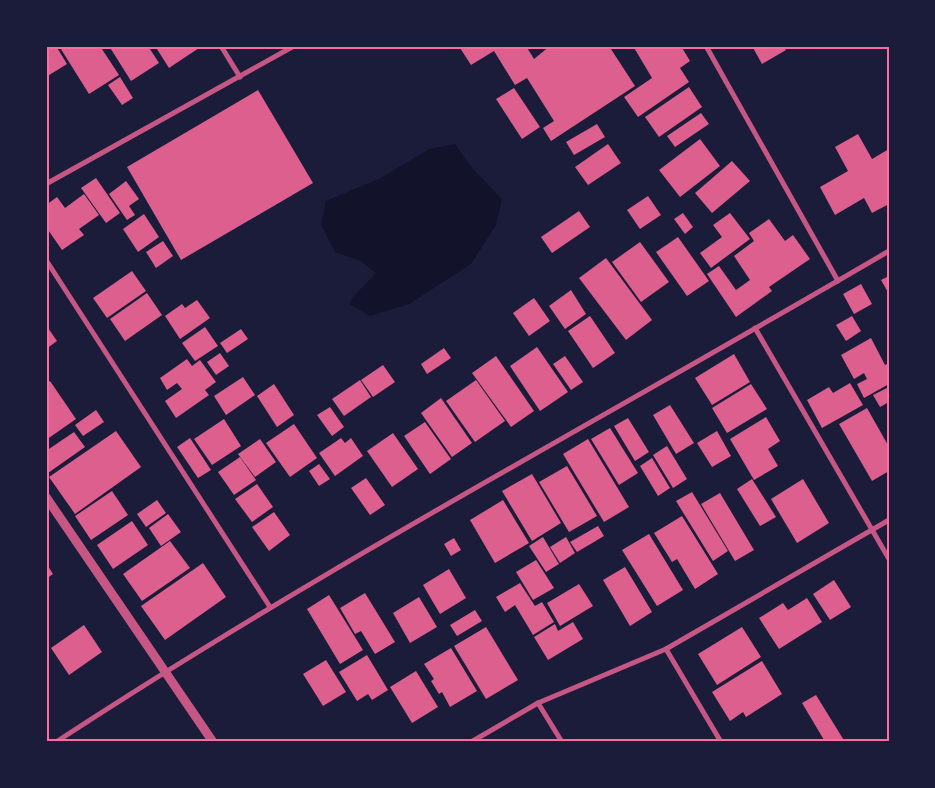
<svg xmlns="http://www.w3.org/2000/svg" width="935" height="788" font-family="Ubuntu,sans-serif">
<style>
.water{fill:#12122b}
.building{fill:#dd5f8e}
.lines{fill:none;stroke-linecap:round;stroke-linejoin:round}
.minor{stroke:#c65784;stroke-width:5}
.tertiary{stroke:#c65784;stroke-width:9}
.neatline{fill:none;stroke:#ff6b9d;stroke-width:2}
</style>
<rect width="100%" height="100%" fill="#1b1b3a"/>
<polygon class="water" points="455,144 473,169 502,199 496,225 471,264 409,304 370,316 349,304 353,297 376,273 361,261 335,252 321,225 326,201 381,178 429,149"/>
<g class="building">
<polygon points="46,46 56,46 67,64 46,77"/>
<polygon points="59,46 100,46 119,75 89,94"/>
<polygon points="109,46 148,46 159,63 131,81"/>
<polygon points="155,46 202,46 169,68"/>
<polygon points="462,46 526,46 534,59 550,46 609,46 635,86 551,141 543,128 554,121 527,78 515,85 494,51 471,65 460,48"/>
<polygon points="633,46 681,46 690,61 680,68 689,82 638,117 624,97 652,78"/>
<polygon points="752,46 783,46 786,50 762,64"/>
<polygon points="120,77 133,98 122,105 108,85"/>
<polygon points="689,87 702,107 659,137 645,117"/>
<polygon points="514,88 540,127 522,139 496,99"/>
<polygon points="258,90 313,183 181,260 127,167"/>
<polygon points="701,113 709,124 675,147 667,136"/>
<polygon points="597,124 605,137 574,155 566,142"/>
<polygon points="858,134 872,159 889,149 889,204 872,213 864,198 835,215 820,187 848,171 835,147"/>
<polygon points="700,139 720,166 680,197 659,170"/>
<polygon points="608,144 621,163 588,185 575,167"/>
<polygon points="732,161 750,181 712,213 695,193"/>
<polygon points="96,178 120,213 106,223 81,188"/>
<polygon points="126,181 139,199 129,206 135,215 127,220 109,194"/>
<polygon points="84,194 99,215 79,229 84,235 62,250 46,227 46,205 57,197 65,208"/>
<polygon points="648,196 661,215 640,229 627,210"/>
<polygon points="579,211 590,227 552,253 541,237"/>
<polygon points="683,213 693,227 685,234 674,219"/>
<polygon points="730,213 750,239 711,268 700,253 722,237 713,225"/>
<polygon points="144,214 159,237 138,252 123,229"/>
<polygon points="769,219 785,241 793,235 810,259 769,287 772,291 736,317 707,274 719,266 736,290 750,280 734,256 754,241 749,233"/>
<polygon points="678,237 709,281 687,296 656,252"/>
<polygon points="163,241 173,256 156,268 146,252"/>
<polygon points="640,242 669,282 641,302 612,262"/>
<polygon points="606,258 652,320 626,340 579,278"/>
<polygon points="132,271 146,291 107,318 93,298"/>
<polygon points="889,276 889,294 881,280"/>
<polygon points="861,284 872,304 854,314 843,294"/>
<polygon points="571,290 586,314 565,329 549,306"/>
<polygon points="147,293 162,315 125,341 110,319"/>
<polygon points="534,298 550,321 529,336 513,313"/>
<polygon points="197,300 210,318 180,339 165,316 182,304 185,308"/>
<polygon points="590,316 615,353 593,368 568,331"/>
<polygon points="852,316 861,331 846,341 836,325"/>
<polygon points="46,325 57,341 46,349"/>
<polygon points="205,327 218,346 195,361 182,343"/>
<polygon points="241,329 248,339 227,353 220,343"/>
<polygon points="871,338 885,365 889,363 889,384 864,398 857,384 867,379 864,373 854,379 841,355"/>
<polygon points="537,347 568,392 540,411 510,366"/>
<polygon points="444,348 451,358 427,374 421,364"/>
<polygon points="220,353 229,366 216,375 207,362"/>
<polygon points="734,354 750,382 712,405 695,378"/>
<polygon points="496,356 534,411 511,427 472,373"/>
<polygon points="565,356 583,382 571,390 553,364"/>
<polygon points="187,359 192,366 200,360 216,382 205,390 209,395 176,418 165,401 182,389 177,383 167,390 160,378"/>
<polygon points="383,365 395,382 373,397 361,380"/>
<polygon points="243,377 255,395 226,415 214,396"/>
<polygon points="360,380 371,397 344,416 332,399"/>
<polygon points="476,380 505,421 475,442 446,401"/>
<polygon points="50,381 76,419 46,440 46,383"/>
<polygon points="850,383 863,405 822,428 807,400 829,387 833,393"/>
<polygon points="274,384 294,415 277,427 257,396"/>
<polygon points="751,384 767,409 727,433 712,408"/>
<polygon points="889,387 889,402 880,407 873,395"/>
<polygon points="441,398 472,443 452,457 421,413"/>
<polygon points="670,405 694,443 676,454 653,415"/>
<polygon points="330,407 344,427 332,436 317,415"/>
<polygon points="867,408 889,447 889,471 872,481 839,424"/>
<polygon points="96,410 104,422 83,436 75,425"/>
<polygon points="766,417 780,441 768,449 778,466 754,480 730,439"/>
<polygon points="628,418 649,452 635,461 614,426"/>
<polygon points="224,419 241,446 212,465 194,439"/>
<polygon points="425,422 451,459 430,474 404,436"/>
<polygon points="294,424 317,458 290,477 266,443"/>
<polygon points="610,428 638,473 619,485 591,439"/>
<polygon points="116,431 141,467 75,514 49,477"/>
<polygon points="717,431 731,456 712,467 697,443"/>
<polygon points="74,432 85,447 48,473 46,451"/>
<polygon points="393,433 418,469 392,487 367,451"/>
<polygon points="190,438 211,470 198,478 177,447"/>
<polygon points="341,438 345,443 351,438 363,456 335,476 319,453"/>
<polygon points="260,439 276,462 255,477 238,454"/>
<polygon points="588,439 629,507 604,522 563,454"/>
<polygon points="667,446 687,479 673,488 653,455"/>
<polygon points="240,457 256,480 234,495 218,472"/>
<polygon points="652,458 670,488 658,496 640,466"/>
<polygon points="319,464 330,479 319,486 309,471"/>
<polygon points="567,466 597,516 569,532 539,482"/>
<polygon points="532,474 561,523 532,541 502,491"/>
<polygon points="366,478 385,505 370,515 351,488"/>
<polygon points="752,479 776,517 760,526 737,489"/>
<polygon points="803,479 829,523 797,543 771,499"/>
<polygon points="257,484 273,507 252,522 235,499"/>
<polygon points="112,491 128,515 91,540 75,516"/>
<polygon points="692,492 728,551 713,561 676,501"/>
<polygon points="720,493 754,550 735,561 701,504"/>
<polygon points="157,500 166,513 146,527 137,514"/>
<polygon points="503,500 529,543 495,563 470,520"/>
<polygon points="274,512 290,535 269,551 252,527"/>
<polygon points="168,514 181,532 161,546 149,528"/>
<polygon points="682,516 718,574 695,589 677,559 672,562 654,533"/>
<polygon points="132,521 148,545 113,569 97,545"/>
<polygon points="598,526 604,536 577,552 570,542"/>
<polygon points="649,534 683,590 657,606 622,550"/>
<polygon points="543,537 559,564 546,572 529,546"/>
<polygon points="566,537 575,553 560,563 550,547"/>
<polygon points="454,538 461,550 451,556 444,544"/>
<polygon points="170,541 190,568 142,601 123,574"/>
<polygon points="536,560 554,588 533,600 516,572"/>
<polygon points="46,563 53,574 46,579"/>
<polygon points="203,563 226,597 165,640 141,606"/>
<polygon points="625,567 652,612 630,626 603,580"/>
<polygon points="449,569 466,598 440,614 423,585"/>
<polygon points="834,580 851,607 830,620 813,594"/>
<polygon points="520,583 535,606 542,602 554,622 533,635 515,605 505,612 496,597"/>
<polygon points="579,584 593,606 560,626 547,603"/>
<polygon points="365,593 395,642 375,654 361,631 355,634 340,608"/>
<polygon points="329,595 363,650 340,664 307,609"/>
<polygon points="419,597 437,627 410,643 393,613"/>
<polygon points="807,598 822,622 779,649 759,618 783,603 788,610"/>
<polygon points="475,610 482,621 457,636 450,625"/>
<polygon points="573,622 583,639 548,660 534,637 555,624 558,631"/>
<polygon points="84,625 102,652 69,675 51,648"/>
<polygon points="486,627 518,680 486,699 454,646"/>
<polygon points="742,627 761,657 717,685 698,654"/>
<polygon points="451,648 477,691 450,707 442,692 439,694 431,681 434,679 424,664"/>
<polygon points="367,655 388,690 372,700 368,694 357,701 339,672"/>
<polygon points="326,660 346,692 323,706 303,674"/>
<polygon points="762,661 782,694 746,717 743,712 730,721 712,692"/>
<polygon points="416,671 438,707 412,723 390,687"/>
<polygon points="816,695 845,742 822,742 824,740 802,703"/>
</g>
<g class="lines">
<g class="minor">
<polyline points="221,46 240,77"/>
<polyline points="706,46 838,281"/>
<polyline points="46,184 294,46"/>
<polyline points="46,260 270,607"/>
<polyline points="755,328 889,559"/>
<polyline points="666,649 721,742"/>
<polyline points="538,703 562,742"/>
<path d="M56,742C326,565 611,414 889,251"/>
<polyline points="471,742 538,703 666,649 889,520"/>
</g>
<polyline class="tertiary" points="46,497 213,742"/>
</g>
<rect width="935" height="788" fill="none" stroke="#1b1b3a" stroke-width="95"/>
<rect x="48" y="48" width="840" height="692" class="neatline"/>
</svg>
